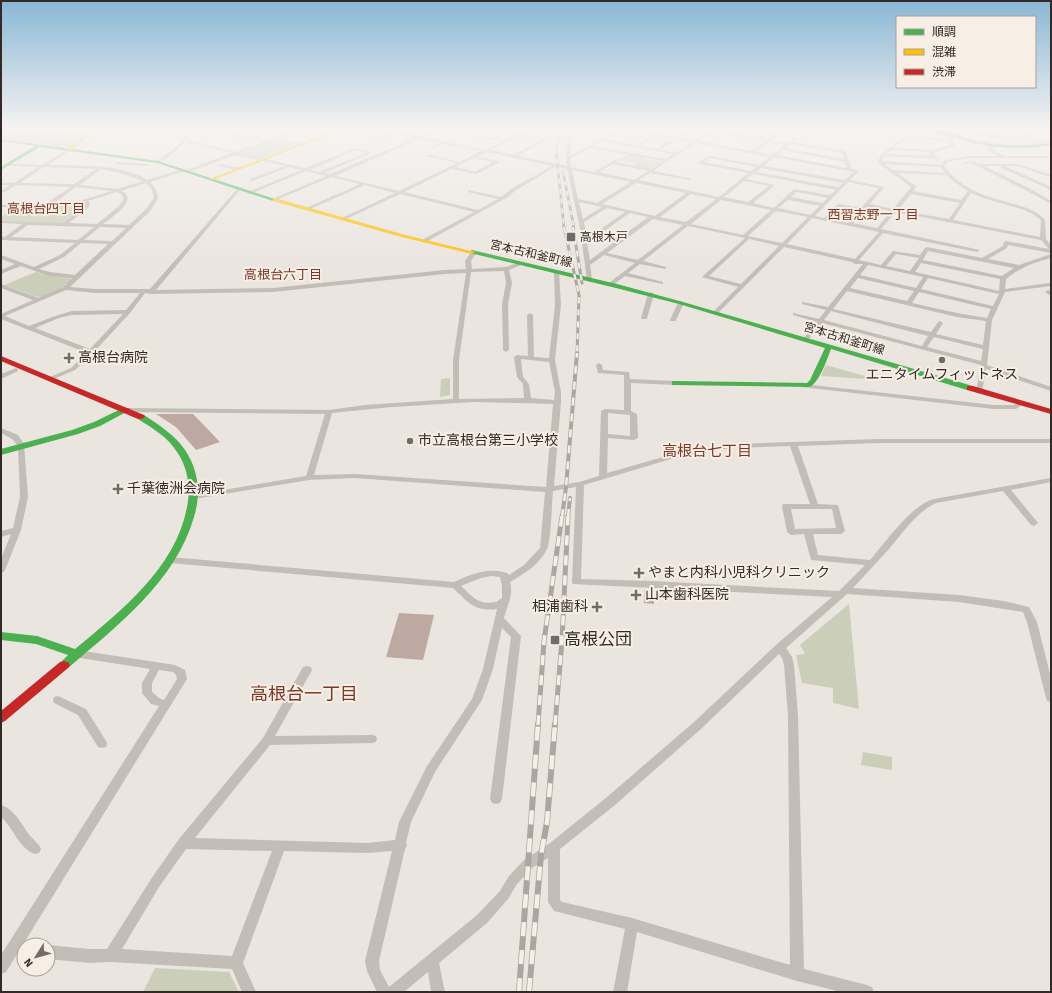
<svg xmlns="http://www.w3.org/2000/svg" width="1052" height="993" font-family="'Source Sans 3','Noto Sans JP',sans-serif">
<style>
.green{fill:#cbcfba}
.building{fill:#bda9a1}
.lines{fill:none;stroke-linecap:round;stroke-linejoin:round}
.street{fill:#c3bdb8;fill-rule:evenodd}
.fast{fill:#4caf50;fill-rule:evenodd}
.slow{fill:#ffc107;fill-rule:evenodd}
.jam{fill:#c62828;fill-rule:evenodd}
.rail-far4-casing{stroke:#aba6a2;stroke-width:2.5}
.rail-far3-casing{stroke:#aba6a2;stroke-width:3}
.rail-far2-casing{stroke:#aba6a2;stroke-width:4}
.rail-far1-casing{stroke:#aba6a2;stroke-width:5}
.rail-casing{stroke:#aba6a2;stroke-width:6}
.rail-far4{stroke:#f7efe5;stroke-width:1.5;stroke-dasharray:5;stroke-linecap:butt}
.rail-far3{stroke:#f7efe5;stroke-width:2;stroke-dasharray:6;stroke-linecap:butt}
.rail-far2{stroke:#f7efe5;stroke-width:2.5;stroke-dasharray:8;stroke-linecap:butt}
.rail-far1{stroke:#f7efe5;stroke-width:3.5;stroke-dasharray:10;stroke-linecap:butt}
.rail{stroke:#f7efe5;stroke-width:4.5;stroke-dasharray:14;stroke-linecap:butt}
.poi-dot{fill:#736b67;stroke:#f7efe5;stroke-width:1.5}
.labels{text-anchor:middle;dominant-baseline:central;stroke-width:4;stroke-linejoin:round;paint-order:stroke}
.far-poi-label{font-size:12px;fill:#332a27;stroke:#f7efe5;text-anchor:start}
.far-street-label{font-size:12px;fill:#332a27;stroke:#f7efe5}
.far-neighbourhood-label{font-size:13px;fill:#7c3826;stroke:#f7efe5}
.poi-label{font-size:14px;fill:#332a27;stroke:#f7efe5;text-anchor:start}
.neighbourhood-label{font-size:15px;fill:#7c3826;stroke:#f7efe5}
.near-poi-label{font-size:17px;fill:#332a27;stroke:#f7efe5;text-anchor:start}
.near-neighbourhood-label{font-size:18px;fill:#7c3826;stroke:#f7efe5}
</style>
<rect width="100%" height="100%" fill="#eae5df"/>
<g class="green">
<polygon points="1,129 90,129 90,131 72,146 64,147 1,138"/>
<polygon points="274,140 298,144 261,158 240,153"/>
<polygon points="627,154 644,157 642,159 661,162 649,169 633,166 636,163 619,160"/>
<polygon points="82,203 86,204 61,224 1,221 1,217 16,207 53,208 68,207"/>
<path d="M36,272L47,275L70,278L71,280C62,288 50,297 37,297L4,285Z"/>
<polygon points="826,365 865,376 866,379 821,376"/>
<polygon points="450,378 450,395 440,397 441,379"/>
<polygon points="849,604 859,709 833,703 833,688 802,683 796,655 805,654 800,645"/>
<polygon points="863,752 892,757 892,770 861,765"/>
<polygon points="155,968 229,972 239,992 143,992"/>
</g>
<g class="building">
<polygon points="156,414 193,414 220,442 196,450 176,427"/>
<polygon points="644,590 654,591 654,604 644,603"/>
<polygon points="399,613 434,615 423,660 386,657"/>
</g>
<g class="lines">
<g class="street">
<path d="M182,129H206L187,132L189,138L187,140L235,152L262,142L208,129H215L266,141L298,129H304L279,139L304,144V146L275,140L240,153L305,168L355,148L372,153L324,173L330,174L415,138L394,134L376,141L375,139L389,133L375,129L394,131L418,136L435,129H440L423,137L485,150L502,142L477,137V135L505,140L528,129H533L522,135L547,140L518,156L567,166L566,153L568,129H572L570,156L619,129H629L655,134L663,129H668L659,135L675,137L686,131L687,133L679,138L694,141L709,131L701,129H717L716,130L768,139L773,136L740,129H749L774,134L775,129H779L778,135L772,140L788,143L796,137L798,138L793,142L845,151L852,169L859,171L850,180L884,187L870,204L893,209L911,187L877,162L882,154L903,137L899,129L941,133L939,134L904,131L906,136L950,139V135H952L955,146L933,153L935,156L939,158L937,159L884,156L882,161L941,165L945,160L969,156H999L986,149L993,145L958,137L936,129H942C970,139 1003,148 1033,144C1039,143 1045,140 1051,139V141C1045,143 1039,145 1032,146C1019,148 1003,142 991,149L1005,156H1051V158H969L947,162L944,166C959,187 983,196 1007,202C1021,206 1035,209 1045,220L1046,239L1051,245V253L1008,245L1007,248L988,259L1019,265L1051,254V258C1035,262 1019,268 1006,279L1005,289L1050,283L1051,286L1005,292L992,320L987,365L1051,387V391L986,369L982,392L981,393H977L976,392L981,365L822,323L808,340H804V338L817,322L793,315V313L819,319L826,310L802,304V302L828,307L863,264H855L852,262L784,247L718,313H714V311L738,287L702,277L745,238L688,226L643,261L666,267V269L640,264L628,273L663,282V284L625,276L613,285H609V283L635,263L604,255L590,265L592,279L587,280L580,228L567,169L556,166L515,191L508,197L424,243L421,241L422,240L474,212L400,194L344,220H342V218L395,193L365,185L308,210L306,209V208L360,184L331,177L274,201H272V199L326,176L306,171L250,194H248V192L301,170L289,167L252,181H250V179L285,166L236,155L189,172L185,171L150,182L156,190L158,198L150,211L70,287L95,289H150L238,188H240V190L156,290L273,288L445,270L466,269L465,261L471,252L473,251L476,253L471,261L472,269L506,267L517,263H521V265L509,270L512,283L508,304L509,350L506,352L503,350L502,304L506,283L504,271L471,272L459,360V399L524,398L523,384L517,377L514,357L517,355L528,356L527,315L530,313L533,315L534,357L549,358L555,305L554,272L559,271L561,305L555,360L561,392V402L554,486L579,482L599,476L601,411L605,409L624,410V375L598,373L596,365L599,363L602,365L603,370L629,372L630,379L675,381L678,383L675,385L631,383V411L637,414L638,438L634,440L608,438L607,473L670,455L731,444L879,439H1051V443H879L798,446L818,504L838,505L845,531L841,534H813L818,555L870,560C885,543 912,504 934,499L1051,478V482L1011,490L1038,523L1034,526L1031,525L1003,491L936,503C916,512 903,533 889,549C877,562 865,575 853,588L959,595L1004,601L1029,607L1037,622L1051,678V702L1047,701L1046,698L1027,622L1023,612L959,602L847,594L786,648L792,657L794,665L798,716L804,969L867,985L872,987L874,992H841L797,981L637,932L627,992H613L625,929L554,911L548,902V858L532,868L517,884L508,899L487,923L439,963L445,992H431L428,972L404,992H377L367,971L365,961L392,851L367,853L284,851L243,963L256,992H242L232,969L111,962L89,963L48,959V945L89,949H107L151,879L179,839L263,738L303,667L307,666L311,667L312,670L275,736L372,735L376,736L377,739L376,742L372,743L270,745L195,838L367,843L395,840L399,822L427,766L472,699L483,669L497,609C474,612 468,602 453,588L170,563L167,562L166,560L167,558L170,557L454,582C472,574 487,567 507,573L509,575L524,565L540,548L545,492L355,478L309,480L194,499H191L190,497L191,495H194L306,476L325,414L126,412L122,410L126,408L329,410L365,405L453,399V360L466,273L445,274L273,292L149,294L145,293L130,313L93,353L75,370L54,379H50V377L71,368L87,353L1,319V314L33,300L1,288V284L38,298L63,287L72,278L49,276L21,266L1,274V270L15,264L1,259V255L34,267L60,255L75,243L1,240V236L5,237L22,224L1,223V221L63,223L85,204L83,202L66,207L53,208L1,207V205H44L71,187L16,185L1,194V191L10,185H1V183H14L38,167L8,166L6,165L8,164L42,165L70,148L71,150L48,165C76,166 123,163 147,180L183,169L187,170L231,153L185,142C177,149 166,162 156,163V161L171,151L185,138ZM623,130L652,136L636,145L606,140ZM713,132L765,141L751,151L699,141ZM519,136L541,140L513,155L490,150ZM656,136L672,139L656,149L640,146ZM906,138L950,141L951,145L933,150L894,148ZM419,139L440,143L430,147L431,149L445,144L481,151L460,162L426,154V156L457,163L399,191L335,176ZM676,140L691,143L676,153L660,150ZM603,141L673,154L666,159L593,146ZM769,142L785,145L772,155L755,152ZM696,143L770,157L759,165L709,156L698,162V163L700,164L748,173L719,197L639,180L650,173L690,180V178H688L653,171ZM791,144L842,153L844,159L785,148ZM590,148L663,161L651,169L616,162L619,160L617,159L594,172L571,167L570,159ZM355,150L366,153L319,172L310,170ZM783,150L845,162L847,168L777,155ZM891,150L929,152L931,156L887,154ZM486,152L552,166L511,189L501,197L468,190V192L498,199L478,210L404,192L452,169L476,174L499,163V161L477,157ZM774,157L854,172L845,180L764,166ZM473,158L493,162L475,172L456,167ZM710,158L757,167L751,171L704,162ZM613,164L648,171L634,180L599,172ZM884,164L941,167L945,173L893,170ZM44,167L96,169L74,184L20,183ZM761,168L843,183L838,187L756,172ZM101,169L124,174L143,181L117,189L80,185ZM572,170L631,182L597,203L578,199ZM897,173L947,175L953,181L968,191L961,200L913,191L916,187V186ZM753,174L836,190L830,195L794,189L774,208L753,203L775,185L746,179ZM744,181L769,186L748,202L724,197ZM848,182L879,188L861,208L838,204L824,218L815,216ZM146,183L152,190L154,198L146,209L129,225L103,224C110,219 141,198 121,191ZM636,183L686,193L655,216L602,204ZM76,187L112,191L66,205L50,206ZM117,192L121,194L123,197V200L119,206L97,224L69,223L89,207L90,203L88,201ZM797,192L828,198L822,203L791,197ZM971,193C982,198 993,201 1004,204C1017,208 1030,210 1041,220L1040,237L953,220ZM691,194L716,199L686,222L660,217ZM911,194L960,203L949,219L898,210ZM721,200L771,210L743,235L691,224ZM788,200L820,206L810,215L778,208ZM579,202L602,207L583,219ZM839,207L859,211L848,223L829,219ZM867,207L891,211L877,228L853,223ZM607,208L625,212L587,239L584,222ZM776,211L808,217L782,243L748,236ZM896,212L1041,240L1049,249L1006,241L1004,242L1003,246L982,258L927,247L925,248L920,255L893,251L881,265L859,260L883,233L977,252L980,250L881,229ZM630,213L648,217L590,260L587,243ZM812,218L879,232L855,259L787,244ZM653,219L683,225L638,260L607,253ZM28,225L94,227L78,240L11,237ZM100,227L126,228L112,241L84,240ZM749,239L779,246L741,284L709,276ZM81,243L108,244L75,275L50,272L39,269L64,257ZM928,251L1014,268L1002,276L923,260ZM896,254L919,258L910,271L886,266ZM921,263L1000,279L999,291L915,272ZM868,265L923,277L916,288L860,275ZM858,278L914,291L907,301L850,288ZM928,278L999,294L993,306L921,289ZM66,290L95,293H140L126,310L72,311L55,316L29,326L5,316ZM847,291L957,317L986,321L983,345L936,334L943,323L940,321L938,322L931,332L833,309ZM919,292L991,309L987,318L957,313L912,303ZM831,311L928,336L922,346L824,320ZM123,314L90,349L35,328L59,318L72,315ZM934,337L983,349L981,361L927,347ZM521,359L549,362L555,392L554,400L531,398L529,384L523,377ZM474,402L553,404L546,487L355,474L314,475L332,413L392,407ZM608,413L630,415V436L608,434ZM790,446L810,504H783L782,506L787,532L791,535L804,534L811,560L865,565L839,591L652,581L581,579L584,485L671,459L731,448ZM576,487L572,582L573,584L832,597L777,644L694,722L607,797L550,843L524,860L509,876L500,891L477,915L389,987L380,970L379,961L405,849L407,845L406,843L411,822L435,772L482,700L493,669L502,628L511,637L490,799L492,803L496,804L500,803L502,799L521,636L504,618C507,606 514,594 510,582C524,574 540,564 547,549C551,542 552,502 553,491ZM791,509H832L836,528L795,529ZM491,576L500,577L502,586V598L496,602C478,605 474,598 461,586L481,578ZM779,654L782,658L784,665L788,716L790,965L632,918L562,902L560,900V849L615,805L702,728ZM186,849L272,851L232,956L122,949L159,887Z"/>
<path d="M962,129C978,129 994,136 1011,136C1017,136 1022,136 1027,134C1034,133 1040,129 1048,129C1025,141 985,141 962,129Z"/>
<polygon points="999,129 1005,129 1010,132 1007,133"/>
<polygon points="972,161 980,164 1018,164 1051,175 1051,177 1018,166 1005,166 1051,187 1051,190 1001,168 1001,166 984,166 1033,190 1051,201 1051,204 1029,192 971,163 964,164 962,163"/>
<polygon points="118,162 147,164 149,165 147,166 116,164 116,162"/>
<polygon points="219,164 240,168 240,169 238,170 217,166 217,165"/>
<polygon points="1048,290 1051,291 1051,296 1045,292"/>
<polygon points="651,292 654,294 647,318 646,319 642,319 641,318 648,294"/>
<polygon points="681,301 684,303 676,320 675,321 671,321 670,320 678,303"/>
<polygon points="16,368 18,369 18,371 1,379 1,374"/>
<polygon points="803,384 994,405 1014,405 1020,402 1023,404 1016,409 994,409 801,387 800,386"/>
<polygon points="1,428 18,435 24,444 28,497 21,530 5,570 4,572 1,573 1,559 11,534 1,537 1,531 13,528 20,497 18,446 12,439 1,433"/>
<path d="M77,650L175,665L185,670L187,679L6,972L1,974V955L159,706L151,704L142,693V683L150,669L74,657L72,654L74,651ZM159,670L173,672L176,675L177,679L164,700L159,698L152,692V683Z"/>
<polygon points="58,696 86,709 106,741 107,744 106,747 102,748 98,747 78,715 54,703 53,700 54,697"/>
<path d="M1,805C16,810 22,826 31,837C35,841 39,844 41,849L39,853L35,854C19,849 13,827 1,817Z"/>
</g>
<g class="fast">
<path d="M928,129C942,129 957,136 970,140C997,147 1024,147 1051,143V145C1016,151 984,147 951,137C943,135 934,133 928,129Z"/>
<polygon points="1,139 158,161 278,200 273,201 157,163 40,147 1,170 1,167 35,146 1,141"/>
<path d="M472,250L617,284L683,302L973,386L974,388L970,390H967L831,349C827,359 819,384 809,387L672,385V381H675L807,383L810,380L825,348L679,304L616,288L470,253L469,252Z"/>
<polygon points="123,408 129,408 130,410 100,426 78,434 1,455 1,449 72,430 94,422"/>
<path d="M138,415H144C159,425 175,435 185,450C199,471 201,494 194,517C175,582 118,625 68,668L64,669L60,668L58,665L68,655L36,644L1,640V632L37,636L75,649C122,610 179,566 188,501C190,484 187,466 177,452C168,437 152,428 138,419L137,417Z"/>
</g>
<g class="slow">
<polygon points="94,129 100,129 92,134 72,150 68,150 68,148"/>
<polygon points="339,129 345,129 213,180 209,179"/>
<polygon points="275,198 405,235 475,252 472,254 402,237 273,201 272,200"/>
</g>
<g class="jam">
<polygon points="1,356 144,415 145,417 141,419 138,419 1,361"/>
<polygon points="967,386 973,386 1051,409 1051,414 967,390"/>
<polygon points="64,661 68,662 70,665 68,668 5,721 1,723 1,711 60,662"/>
</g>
<defs>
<g id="rail-far4">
<polyline points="559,129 556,151 564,228"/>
<polyline points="563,171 574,228"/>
</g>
<g id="rail-far3">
<polyline points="564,227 579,295 577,354"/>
<polyline points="573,227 582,283"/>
</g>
<g id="rail-far2">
<polyline points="562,517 566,487 577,353"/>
<polyline points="568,517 570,498"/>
</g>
<g id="rail-far1">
<polyline points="538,725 544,641 562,516"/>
<polyline points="555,725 562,640 568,516"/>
</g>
<g id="rail">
<polyline points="519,992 538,724"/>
<polyline points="529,992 541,855 547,822 555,724"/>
</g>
</defs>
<use href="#rail-far4" class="rail-far4-casing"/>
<use href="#rail-far3" class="rail-far3-casing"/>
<use href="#rail-far2" class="rail-far2-casing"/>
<use href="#rail-far1" class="rail-far1-casing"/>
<use href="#rail" class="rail-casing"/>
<use href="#rail-far4" class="rail-far4"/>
<use href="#rail-far3" class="rail-far3"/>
<use href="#rail-far2" class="rail-far2"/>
<use href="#rail-far1" class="rail-far1"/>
<use href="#rail" class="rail"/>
</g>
<linearGradient id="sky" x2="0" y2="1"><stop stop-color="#89b7d6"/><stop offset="0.48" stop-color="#f6f3f1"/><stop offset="1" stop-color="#f6f3f1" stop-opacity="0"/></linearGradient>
<rect width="1052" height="268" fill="url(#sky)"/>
<g class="poi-dot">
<rect x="566" y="232" width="10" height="10" rx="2"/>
<path d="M67 352h4v4h4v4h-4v4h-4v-4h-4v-4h4z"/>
<circle cx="942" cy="360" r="4"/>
<circle cx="410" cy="441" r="4"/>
<path d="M116 483h4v4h4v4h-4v4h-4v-4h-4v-4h4z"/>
<path d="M637 567h4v4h4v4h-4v4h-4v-4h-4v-4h4z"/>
<path d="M634 589h4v4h4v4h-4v4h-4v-4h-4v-4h4z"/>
<path d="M595 601h4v4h4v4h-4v4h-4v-4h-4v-4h4z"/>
<rect x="550" y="635" width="10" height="10" rx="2"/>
</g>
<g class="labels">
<g class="far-poi-label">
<text x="580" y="237">高根木戸</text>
</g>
<g class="far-street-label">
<text transform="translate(531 254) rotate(13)">宮本古和釜町線</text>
<text transform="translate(844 339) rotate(17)">宮本古和釜町線</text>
</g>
<g class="far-neighbourhood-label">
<text x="46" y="209">高根台四丁目</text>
<text x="873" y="215">西習志野一丁目</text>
<text x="283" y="275">高根台六丁目</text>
</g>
<g class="poi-label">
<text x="78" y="358">高根台病院</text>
<text x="942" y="375" text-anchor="middle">エニタイムフィットネス</text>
<text x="418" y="441">市立高根台第三小学校</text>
<text x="127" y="489">千葉徳洲会病院</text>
<text x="648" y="573">やまと内科小児科クリニック</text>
<text x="645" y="595">山本歯科医院</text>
<text x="588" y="607" text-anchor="end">相浦歯科</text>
</g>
<g class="neighbourhood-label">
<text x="707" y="451">高根台七丁目</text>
</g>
<g class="near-poi-label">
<text x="564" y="640">高根公団</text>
</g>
<g class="near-neighbourhood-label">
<text x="304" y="694">高根台一丁目</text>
</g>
</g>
<rect width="1052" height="993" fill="none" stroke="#332a27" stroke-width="4"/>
<rect x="896" y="16" width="140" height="72" fill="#f7efe5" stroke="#a9a099"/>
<rect x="904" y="29" width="20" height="6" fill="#4caf50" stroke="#a9a099"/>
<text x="932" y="36" font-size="12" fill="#332a27">順調</text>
<rect x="904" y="49" width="20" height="6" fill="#ffc107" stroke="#a9a099"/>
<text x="932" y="56" font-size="12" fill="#332a27">混雑</text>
<rect x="904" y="69" width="20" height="6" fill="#c62828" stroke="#a9a099"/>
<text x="932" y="76" font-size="12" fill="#332a27">渋滞</text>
<g transform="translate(36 957) rotate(233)"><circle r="19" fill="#f7efe5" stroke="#a9a099"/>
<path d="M0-3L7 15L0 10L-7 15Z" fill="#736b67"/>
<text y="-6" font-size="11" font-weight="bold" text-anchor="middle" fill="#332a27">N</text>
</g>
</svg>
